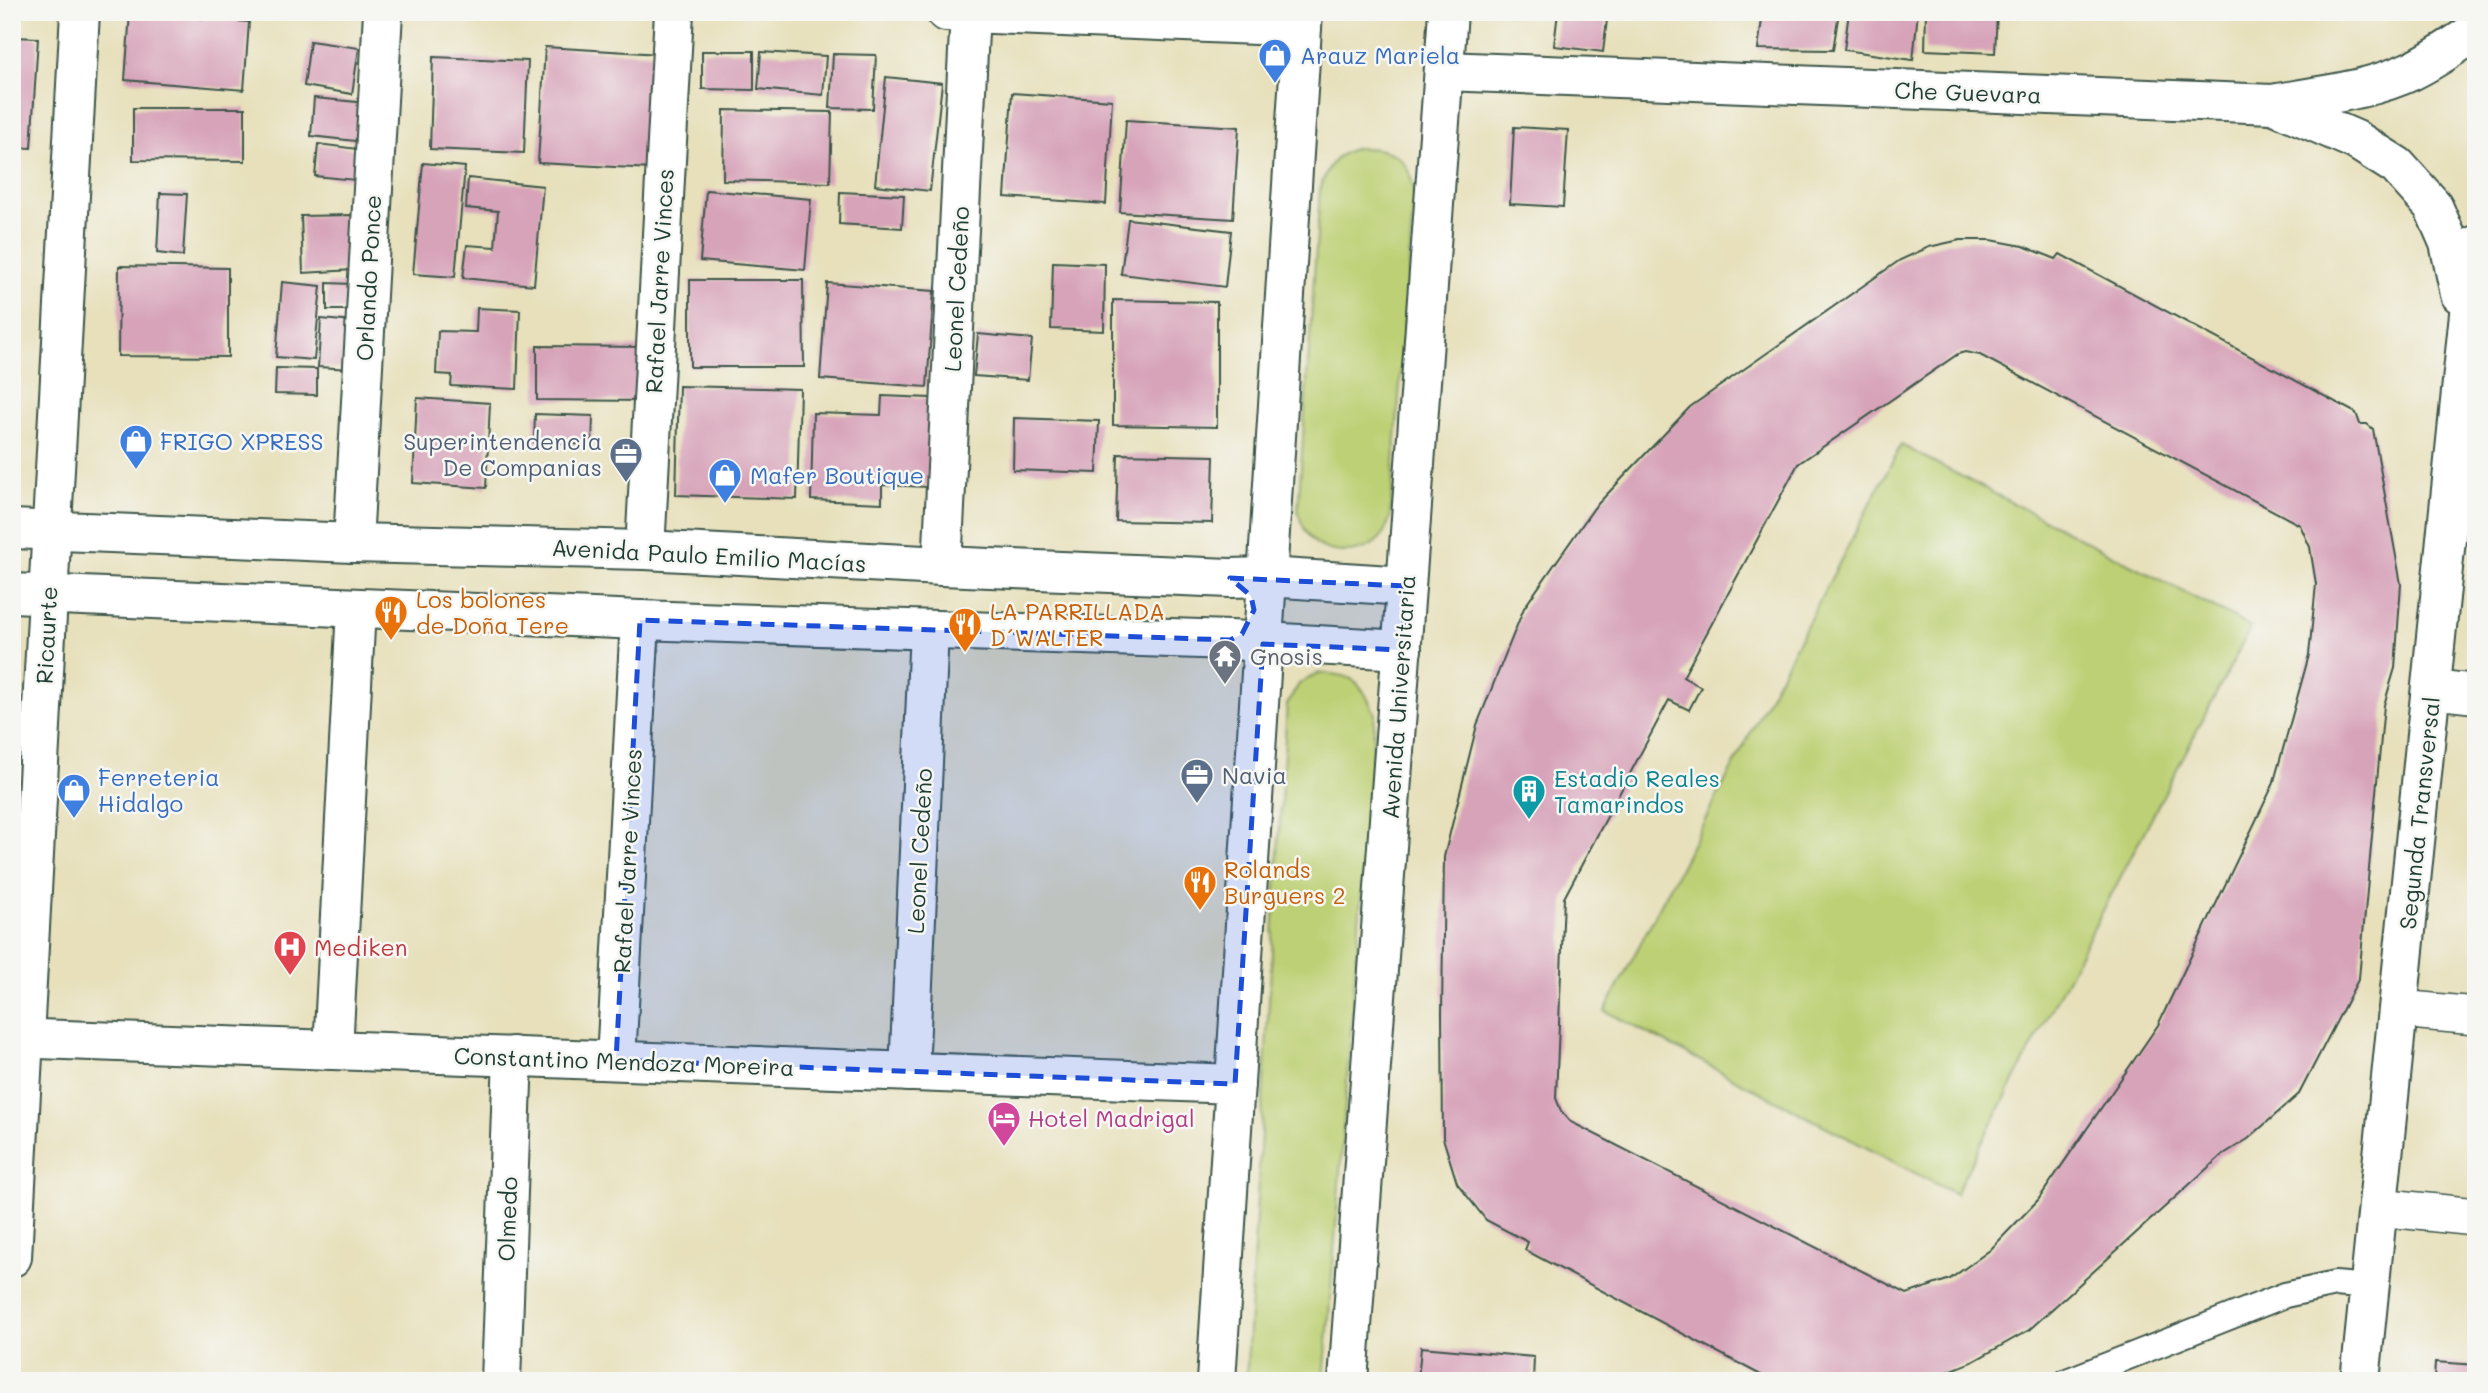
<svg xmlns="http://www.w3.org/2000/svg" width="2488" height="1393" font-family="Mali,sans-serif">
<style>
.green{fill:#bdd074;stroke:#6e8654;stroke-width:2}
.building{fill:#d7a3b9;fill-rule:evenodd}
.lines{fill:none;stroke-linecap:round;stroke-linejoin:round}
.service-casing{stroke:#3d5548;stroke-width:28}
.pedestrian-casing{stroke:#3d5548;stroke-width:40}
.minor-casing{stroke:#3d5548;stroke-width:42}
.secondary-casing{stroke:#3d5548;stroke-width:42}
.primary-casing{stroke:#3d5548;stroke-width:42}
.service{stroke:#fff;stroke-width:24}
.pedestrian{stroke:#fff;stroke-width:37}
.minor{stroke:#fff;stroke-width:38}
.secondary{stroke:#fff;stroke-width:38}
.primary{stroke:#fff;stroke-width:38}
.marked{fill:#1d4ed8;fill-opacity:0.2;stroke:#1d4ed8;stroke-width:5;stroke-dasharray:14 9;stroke-linejoin:round}
.labels{text-anchor:middle;dominant-baseline:central;stroke-width:5;stroke-linejoin:round;paint-order:stroke}
.shop-label{font-size:23px;fill:#366cbe;stroke:#f6f6f2;text-anchor:start}
.street-label{font-size:23px;fill:#1f3d34;stroke:#f6f6f2}
.service-label{font-size:23px;fill:#4e5e75;stroke:#f6f6f2;text-anchor:end}
.food-label{font-size:23px;fill:#c56008;stroke:#f6f6f2;text-anchor:start}
.worship-label{font-size:23px;fill:#5b616d;stroke:#f6f6f2;text-anchor:start}
.culture-label{font-size:23px;fill:#0d838f;stroke:#f6f6f2;text-anchor:start}
.health-label{font-size:23px;fill:#be3a42;stroke:#f6f6f2;text-anchor:start}
.hotel-label{font-size:23px;fill:#b23c85;stroke:#f6f6f2;text-anchor:start}
</style>
<rect width="100%" height="100%" fill="#f6f6f2"/>
<filter id="ink" filterUnits="userSpaceOnUse"><feTurbulence type="fractalNoise" baseFrequency=".0143" numOctaves="2"/><feDisplacementMap in="SourceGraphic" scale="14" xChannelSelector="R" yChannelSelector="G"/><feConvolveMatrix kernelMatrix="1 2 1 2 8 2 1 2 1" color-interpolation-filters="sRGB"/></filter>
<filter id="wash" filterUnits="userSpaceOnUse"><feTurbulence type="fractalNoise" baseFrequency=".00686" numOctaves="4" result="noise"/><feDisplacementMap in="SourceGraphic" scale="28" xChannelSelector="R" yChannelSelector="G"/><feGaussianBlur stdDeviation="1.57" result="paint"/><feColorMatrix in="noise" values="0 0 0 0 0 0 0 0 0 0 0 0 0 0 0 0 0 1.4 0 .05"/><feComposite in="paint" operator="in"/></filter>
<g filter="url(#wash)">
<rect width="100%" height="100%" fill="#e7e0bb"/>
<g class="green">
<path d="M1356,148C1393,147 1411,157 1414,196L1390,518C1388,523 1386,529 1384,533C1370,554 1338,557 1318,545C1306,537 1302,524 1298,512L1320,190C1326,168 1334,155 1356,148Z"/>
<polygon points="1901,445 2251,627 1955,1194 1605,1011"/>
<path d="M1318,673C1357,675 1359,680 1375,714L1324,1381H1246L1287,704L1299,684Z"/>
</g>
<g id="blocks">
<g class="building">
<polygon points="1558,12 1608,12 1603,52 1554,46"/>
<polygon points="1763,12 1839,12 1833,50 1758,49"/>
<polygon points="1849,12 1918,12 1913,60 1844,50"/>
<polygon points="1926,12 1997,12 1995,53 1925,50"/>
<polygon points="130,13 249,22 244,90 125,80"/>
<polygon points="12,37 38,38 31,148 12,147"/>
<polygon points="310,41 359,48 352,94 304,86"/>
<polygon points="545,47 660,54 653,169 538,163"/>
<polygon points="702,51 754,51 754,90 702,89"/>
<polygon points="761,52 826,56 823,95 758,89"/>
<polygon points="833,54 876,55 873,109 830,108"/>
<polygon points="433,57 528,61 524,153 430,149"/>
<polygon points="886,77 942,83 930,191 875,185"/>
<polygon points="1012,93 1112,100 1106,204 1005,197"/>
<polygon points="314,98 368,103 364,142 311,136"/>
<polygon points="133,108 245,108 245,161 133,160"/>
<polygon points="724,110 832,112 830,183 723,180"/>
<polygon points="1126,120 1239,127 1233,219 1120,212"/>
<polygon points="1514,127 1568,130 1563,207 1510,204"/>
<polygon points="318,144 358,149 355,180 315,176"/>
<polygon points="423,163 465,167 455,277 413,274"/>
<polygon points="468,178 543,186 534,285 463,278 467,245 495,247 498,211 466,208"/>
<polygon points="706,190 811,199 805,270 700,261"/>
<polygon points="840,192 904,195 902,228 839,224"/>
<polygon points="160,193 187,194 183,256 157,253"/>
<polygon points="352,215 353,270 303,273 301,216"/>
<polygon points="1128,219 1231,231 1225,287 1121,274"/>
<path d="M1960,240H1991L2023,246L2056,259L2060,254L2356,413L2360,424H2367L2373,429L2401,584L2395,668L2384,705L2359,978L2299,1094L2248,1139L2222,1155L2029,1330L1972,1362L1924,1381H1772L1525,1250L1528,1242L1486,1220L1457,1183L1443,1138L1442,1014L1444,857L1477,725L1524,608L1594,508L1690,407L1900,260L1929,247ZM1965,352L1980,355L2300,525L2310,547L2316,584L2309,655L2273,785L2158,1025L2038,1200L1990,1250L1950,1279L1907,1294L1571,1122L1561,1111L1556,1098L1564,898L1669,700L1689,710L1701,687L1683,677L1798,464L1958,354Z"/>
<polygon points="1053,262 1105,264 1104,331 1051,329"/>
<polygon points="119,266 228,268 228,357 118,356"/>
<polygon points="690,280 803,280 804,367 690,367"/>
<polygon points="282,282 321,286 314,360 276,357"/>
<polygon points="327,283 353,284 353,310 327,310"/>
<polygon points="827,283 934,291 927,387 820,379"/>
<polygon points="1113,300 1217,302 1217,427 1113,425"/>
<polygon points="477,308 520,310 517,389 451,386 452,375 436,374 438,331 476,332"/>
<polygon points="321,319 354,322 351,369 318,367"/>
<polygon points="978,334 1032,339 1028,380 974,376"/>
<polygon points="537,346 647,347 646,401 537,400"/>
<polygon points="276,368 317,369 317,395 275,394"/>
<polygon points="679,386 800,389 797,499 676,495"/>
<polygon points="882,396 931,398 928,487 882,485 882,503 811,500 813,413 881,415"/>
<polygon points="417,398 490,403 486,488 413,483"/>
<polygon points="535,414 593,416 592,445 534,442"/>
<polygon points="1014,418 1099,421 1097,473 1013,470"/>
<polygon points="1118,454 1214,456 1212,523 1116,521"/>
<polygon points="1421,1347 1534,1357 1533,1381 1418,1381"/>
<polygon points="2435,1362 2476,1365 2476,1381 2434,1381"/>
</g>
</g>
</g>
<g filter="url(#ink)">
<use href="#blocks" fill-opacity="0" stroke="#3d5548" stroke-width="2"/>
<g class="lines">
<defs>
<polyline id="service" points="2067,1381 2285,1295 2335,1284 2370,1287"/>
<g id="pedestrian">
<polyline points="2399,1009 2476,1016"/>
<polyline points="2378,1207 2476,1217"/>
</g>
<g id="minor">
<polyline points="946,12 1302,27"/>
<path d="M1444,71L2273,104C2319,95 2369,91 2411,71C2434,60 2455,45 2476,31"/>
<polyline points="2273,104 2356,140 2397,166 2433,206 2449,243 2460,294"/>
<polyline points="353,543 383,12"/>
<polyline points="645,550 674,12"/>
<polyline points="942,566 970,12"/>
<polyline points="2431,689 2476,694"/>
<polyline points="12,1038 1235,1084"/>
<polyline points="333,1050 356,608"/>
<polyline points="616,1060 640,620"/>
<polyline points="909,1072 929,630"/>
<polyline points="12,1257 80,12"/>
<polyline points="501,1381 513,1056"/>
<polyline points="2360,1381 2476,245"/>
</g>
<g id="secondary">
<polyline points="12,529 353,543 645,550 942,566 1230,578 1267,577 1406,586"/>
<polyline points="12,593 640,620 1230,640 1402,650"/>
</g>
<g id="primary">
<polyline points="1216,1381 1303,12"/>
<polyline points="1348,1381 1448,12"/>
</g>
</defs>
<use href="#service" class="service-casing"/>
<use href="#pedestrian" class="pedestrian-casing"/>
<use href="#minor" class="minor-casing"/>
<use href="#secondary" class="secondary-casing"/>
<use href="#primary" class="primary-casing"/>
<use href="#service" class="service"/>
<use href="#pedestrian" class="pedestrian"/>
<use href="#minor" class="minor"/>
<use href="#secondary" class="secondary"/>
<use href="#primary" class="primary"/>
</g>
</g>
<path class="marked" d="M1230,578L1406,586L1402,650L1263,644L1235,1084L616,1060L640,620L1230,640L1242,634L1254,610L1251,596Z"/>
<defs>
<symbol id="shop-pin" viewBox="-11 -11 22 30"><path d="M0 17L-7.5 6A9.5 9.5 0 1 1 7.5 6Z" fill="#3f7fe0" stroke="#f6f6f2"/><path d="M-5-2.5h2.3a2.7 3.5 0 0 1 5.4 0H5L5.5 6h-11ZM-1.5-2.5h3a1.5 2.3 0 0 0-3 0Z" fill="#fff"/></symbol>
<symbol id="office-pin" viewBox="-11 -11 22 30"><path d="M0 17L-7.5 6A9.5 9.5 0 1 1 7.5 6Z" fill="#5c6f8a" stroke="#f6f6f2"/><path d="M-6-3h4V-5.5h4V-3h4V5H-6ZM-1-4.5V-3h2v-1.5ZM-6 0V1H6V0Z" fill="#fff"/></symbol>
<symbol id="restaurant-pin" viewBox="-11 -11 22 30"><path d="M0 17L-7.5 6A9.5 9.5 0 1 1 7.5 6Z" fill="#e8710a" stroke="#f6f6f2"/><path d="M-5-6h1v4h1v-4h1v4h1v-4h1v5L-1.5 .5V6h-2V.5L-5-1ZM5-6V6H3V1.5H1.5Q1.5-4 5-6Z" fill="#fff"/></symbol>
<symbol id="temple-pin" viewBox="-11 -11 22 30"><path d="M0 17L-7.5 6A9.5 9.5 0 1 1 7.5 6Z" fill="#6b7280" stroke="#f6f6f2"/><path d="M0-6L5-2H3V0L6.5 2.5H4V6H1.5V3h-3V6H-4V2.5H-6.5L-3 0V-2H-5Z" fill="#fff"/></symbol>
<symbol id="building-pin" viewBox="-11 -11 22 30"><path d="M0 17L-7.5 6A9.5 9.5 0 1 1 7.5 6Z" fill="#0f9aa8" stroke="#f6f6f2"/><path d="M-4-6H4V6H1V3H-1V6H-4ZM-2.5-4.3h1.7v1.8h-1.7ZM.8-4.3h1.7v1.8H.8ZM-2.5-1h1.7V.8h-1.7ZM.8-1h1.7V.8H.8Z" fill="#fff"/></symbol>
<symbol id="hospital-pin" viewBox="-11 -11 22 30"><path d="M0 17L-7.5 6A9.5 9.5 0 1 1 7.5 6Z" fill="#e0444e" stroke="#f6f6f2"/><path d="M-5-5h3v3.5h4V-5h3V5h-3V1.5h-4V5h-3Z" fill="#fff"/></symbol>
<symbol id="hotel-pin" viewBox="-11 -11 22 30"><path d="M0 17L-7.5 6A9.5 9.5 0 1 1 7.5 6Z" fill="#d1479c" stroke="#f6f6f2"/><path d="M-6-4.5h1.5V1H6V5H4.5V3h-9V5H-6ZM-4 0a1.8 1.8 0 1 1 3.6 0ZM.5 0V-2.5h3Q6-2.5 6 0Z" fill="#fff"/></symbol>
</defs>
<g fill-rule="evenodd">
<use href="#shop-pin" x="1256" y="36" width="38" height="52"/>
<use href="#shop-pin" x="117" y="422" width="38" height="52"/>
<use href="#office-pin" x="607" y="435" width="38" height="52"/>
<use href="#shop-pin" x="706" y="456" width="38" height="52"/>
<use href="#restaurant-pin" x="372" y="593" width="38" height="52"/>
<use href="#restaurant-pin" x="946" y="605" width="38" height="52"/>
<use href="#temple-pin" x="1206" y="637" width="38" height="52"/>
<use href="#office-pin" x="1178" y="756" width="38" height="52"/>
<use href="#shop-pin" x="55" y="771" width="38" height="52"/>
<use href="#building-pin" x="1510" y="772" width="38" height="52"/>
<use href="#restaurant-pin" x="1181" y="863" width="38" height="52"/>
<use href="#hospital-pin" x="271" y="928" width="38" height="52"/>
<use href="#hotel-pin" x="985" y="1099" width="38" height="52"/>
</g>
<g class="labels">
<g class="shop-label">
<text x="1300" y="55">Arauz Mariela</text>
<text x="160" y="441">FRIGO XPRESS</text>
<text x="750" y="475">Mafer Boutique</text>
<text x="98" y="777">Ferreteria<tspan x="98" dy="26">Hidalgo</tspan></text>
</g>
<g class="street-label">
<text transform="translate(1968 92) rotate(2)">Che Guevara</text>
<text transform="translate(368 278) rotate(-87)">Orlando Ponce</text>
<text transform="translate(659 281) rotate(-87)">Rafael Jarre Vinces</text>
<text transform="translate(956 289) rotate(-87)">Leonel Cedeño</text>
<text transform="translate(709 555) rotate(3)">Avenida Paulo Emilio Macías</text>
<text transform="translate(46 635) rotate(-87)">Ricaurte</text>
<text transform="translate(1398 697) rotate(-86)">Avenida Universitaria</text>
<text transform="translate(2419 813) rotate(-84)">Segunda Transversal</text>
<text transform="translate(919 851) rotate(-87)">Leonel Cedeño</text>
<text transform="translate(627 861) rotate(-87)">Rafael Jarre Vinces</text>
<text transform="translate(624 1061) rotate(2)">Constantino Mendoza Moreira</text>
<text transform="translate(507 1219) rotate(-88)">Olmedo</text>
</g>
<g class="service-label">
<text x="602" y="441">Superintendencia<tspan x="602" dy="26">De Companias</tspan></text>
<text x="1222" y="775" text-anchor="start">Navia</text>
</g>
<g class="food-label">
<text x="416" y="599">Los bolones<tspan x="416" dy="26">de Doña Tere</tspan></text>
<text x="990" y="611">LA PARRILLADA<tspan x="990" dy="26">D´WALTER</tspan></text>
<text x="1224" y="869">Rolands<tspan x="1224" dy="26">Burguers 2</tspan></text>
</g>
<g class="worship-label">
<text x="1250" y="656">Gnosis</text>
</g>
<g class="culture-label">
<text x="1554" y="778">Estadio Reales<tspan x="1554" dy="26">Tamarindos</tspan></text>
</g>
<g class="health-label">
<text x="314" y="947">Mediken</text>
</g>
<g class="hotel-label">
<text x="1028" y="1118">Hotel Madrigal</text>
</g>
</g>
<rect width="2488" height="1393" fill="none" stroke="#f6f6f2" stroke-width="42"/>
</svg>
